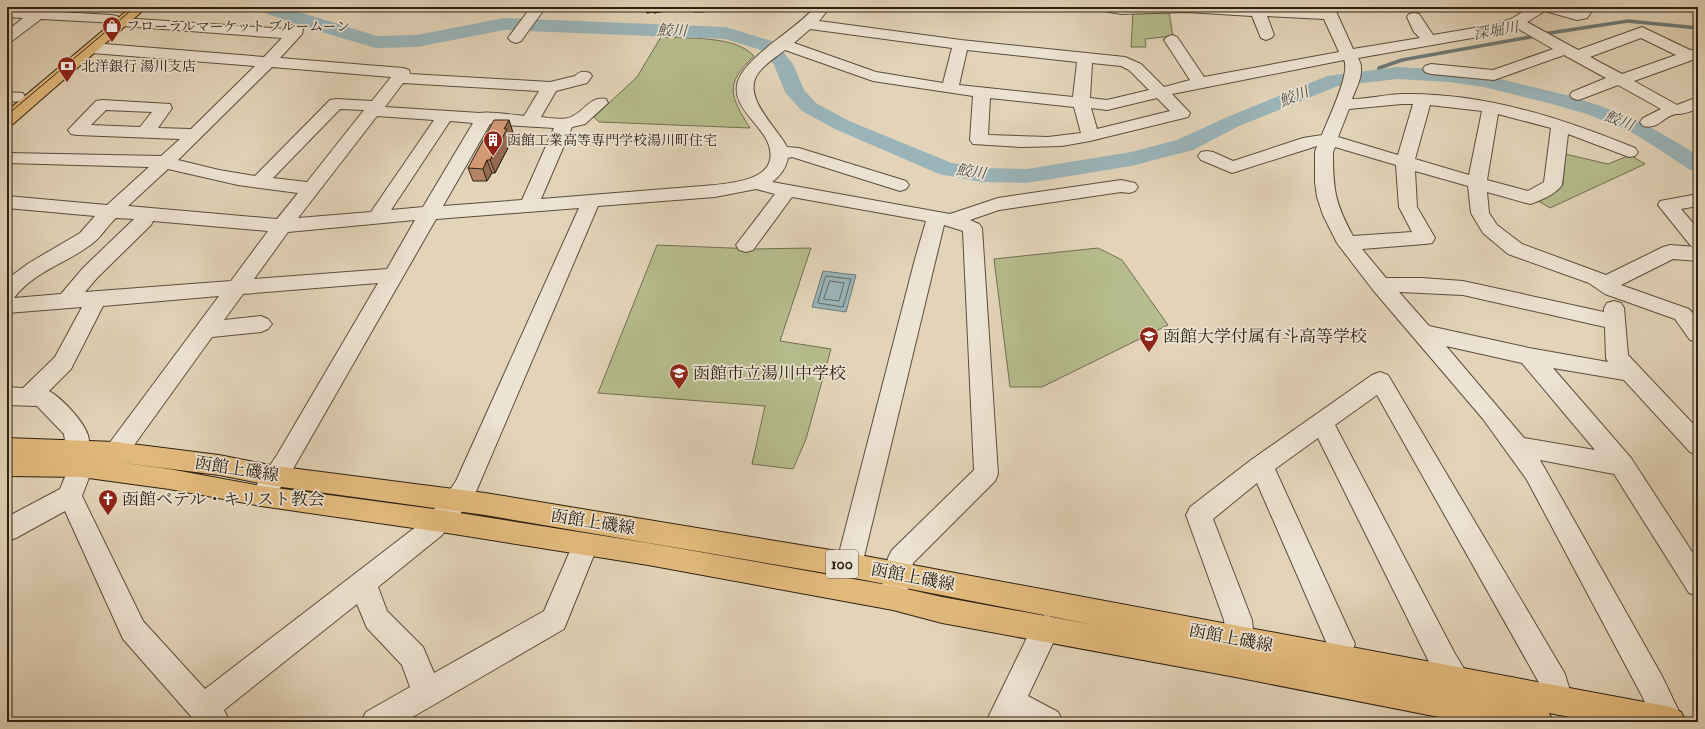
<svg xmlns="http://www.w3.org/2000/svg" width="1705" height="729" font-family="'IM FELL Double Pica','Noto Serif JP',serif">
<style>
.green{fill:#b6bc8d;stroke:#716e50}
.water{fill:#9ab5ba;stroke:#6e7a77}
.lines{fill:none;stroke-linecap:round;stroke-linejoin:round}
.shore{stroke:#636b66;stroke-width:1}
.stream{stroke:#6e7a77;stroke-width:3.5}
.river{fill:#9ab5ba;fill-rule:evenodd}
.minor-casing{stroke:#5a4e3c;stroke-width:2}
.major-casing{stroke:#2c2113;stroke-width:2}
.minor{fill:#ede3d2;fill-rule:evenodd}
.major{fill:#e2ba7c;fill-rule:evenodd}
.tram{stroke:#2c2113;stroke-width:1}
.wall{fill:#b58464;stroke:#2c2113}
.shaded-wall{fill:#936b51;stroke:#2c2113}
.building{fill:#d29974;stroke:#2c2113}
.labels{text-anchor:middle;dominant-baseline:central;stroke-width:3.5;stroke-linejoin:round;paint-order:stroke}
.far-poi-label{font-size:14px;fill:#2c2113;stroke:#ede3d2;text-anchor:start}
.far-water-label{font-size:15px;font-style:italic;fill:#4d4d45;stroke:#ede3d2}
.shield{fill:#ede3d2;stroke:#665b4c;stroke-width:1}
.shield-label{font-size:16px;font-weight:bold;fill:#2c2113}
.poi-label{font-size:17px;fill:#2c2113;stroke:#ede3d2;text-anchor:start}
.street-label{font-size:17px;fill:#2c2113;stroke:#ede3d2}
</style>
<rect width="100%" height="100%" fill="#e3d4b9"/>
<filter id="stains"><feTurbulence type="fractalNoise" baseFrequency=".005" numOctaves="4"/><feColorMatrix values="0 0 0 0 .2 0 0 0 0 .09 0 0 0 0 .02 0 0 0 .5 -.17"/></filter>
<radialGradient id="worn" r=".72"><stop offset=".6" stop-color="#630" stop-opacity="0"/><stop offset="1" stop-color="#630" stop-opacity=".3"/></radialGradient>
<g class="green">
<polygon points="1169,12 1173,36 1145,39 1146,47 1131,47 1133,13"/>
<path d="M661,37C687,39 735,35 754,56C724,84 730,96 750,128L599,122L594,117L637,77Z"/>
<polygon points="1565,154 1608,164 1630,155 1645,164 1550,208 1537,200 1563,185"/>
<polygon points="657,245 754,249 811,248 780,341 831,349 806,439 793,469 752,464 765,406 598,393"/>
<polygon points="1098,248 1122,260 1168,325 1042,387 1010,387 994,259"/>
</g>
<polygon class="water" points="823,271 856,275 846,312 812,307"/>
<g class="lines">
<g class="shore">
<polygon points="826,276 851,279 843,307 818,303"/>
<polygon points="830,281 844,283 839,301 824,299"/>
</g>
<g class="stream">
<polyline points="1543,34 1628,21 1698,28"/>
<polyline points="1377,75 1379,68 1402,60 1536,36"/>
</g>
<polygon class="river" points="256,7 283,7 377,36 417,35 504,18 726,27 775,42 793,64 804,90 816,103 849,121 932,155 952,163 982,168 1027,169 1131,152 1177,140 1225,118 1327,76 1397,67 1449,70 1484,75 1566,95 1601,106 1647,125 1698,155 1698,172 1690,170 1657,148 1633,133 1587,114 1552,104 1484,87 1449,82 1397,79 1338,86 1239,126 1193,150 1131,166 1027,183 982,182 939,174 835,129 802,111 785,92 774,65 761,50 725,39 504,30 417,47 376,48 314,30 259,11"/>
<defs>
<g id="minor">
<polygon points="531,7 546,7 521,41 516,43 511,41 508,38"/>
<path d="M815,7H830L819,21L961,40L1125,57L1141,64L1164,87L1190,80L1164,40L1167,37L1172,35L1177,37L1204,77L1339,52L1324,19L1267,16L1274,35L1271,38L1266,40L1261,38L1252,16L1186,12L1121,14L1099,10L1097,7H1257L1321,10L1320,7H1334L1353,49L1420,38L1414,32L1407,17L1409,14L1414,13L1419,14L1433,35L1492,25L1511,19L1531,7H1563L1577,11L1580,7H1595L1587,18L1577,20L1545,11L1527,22L1578,50L1642,27L1690,50L1698,49V58L1634,81L1677,105L1698,97V108C1690,112 1684,114 1676,114C1663,116 1659,130 1643,126L1640,122L1643,118L1661,109L1618,85L1584,98L1578,100L1572,98L1570,95L1572,92L1606,78L1564,55L1494,80L1431,74L1425,72L1423,69L1425,66L1431,64L1493,70L1553,49L1515,27L1495,34L1358,58C1366,71 1357,86 1352,99C1370,99 1387,94 1404,94C1485,93 1561,118 1635,148L1638,152L1635,156L1629,157L1568,134L1562,185C1556,194 1540,201 1530,204L1487,192L1489,213L1497,225L1522,244L1606,275L1663,247L1670,245L1697,247L1691,246L1658,205L1660,201L1698,194V206L1681,209L1698,229V261L1673,259L1621,285L1689,309L1698,319V342L1690,340L1675,319L1605,294L1589,283L1508,254L1483,233L1471,213L1468,186L1415,171L1417,207L1435,238L1432,243L1425,244L1362,249L1386,278H1422L1463,281L1604,312V308L1607,303L1614,301L1621,303L1624,308L1628,355L1698,429V455L1690,452L1624,380L1553,368L1631,458L1698,561V596L1689,593L1614,474L1540,460L1662,676L1684,722H1654L1642,696L1527,480L1483,419L1373,290L1337,243L1323,215L1317,197L1315,182V152L1317,146L1232,173L1201,160L1198,156L1201,152L1207,151L1213,152L1233,161L1303,138L1322,135C1327,121 1351,73 1344,60L1172,94L1190,113L1188,117L1090,141L1062,146L1021,147L973,144L970,140L973,96L873,81L785,50C776,57 766,63 759,72C740,96 776,126 787,147L799,148L906,181L909,185L906,189L900,191L792,157L788,158C786,168 780,176 772,182L950,214L998,198L1121,180L1135,183L1138,187L1135,191L1129,193L1121,192L999,210L970,220L979,224L982,228L998,474L995,481L913,563L907,592L903,601L894,604L885,601L881,592L888,558L892,550L974,470L963,231L944,225L862,565L858,573L849,577L840,573L836,565L915,259L926,221L792,197L753,250L746,252L739,250L736,245L775,194L756,189L715,197L598,206L475,494L456,519L441,536L378,587L387,611L423,647L434,673L544,611L576,537L585,534L594,537L598,545L564,629L404,722H361L366,712L410,687L402,665L367,628L357,604L224,710L230,722H196L123,639L65,511L16,538L7,541V517L60,489L72,460L81,457L90,460L93,467L82,496L143,621L205,689L417,526C432,513 445,497 456,481L579,208L436,219L293,469L270,503L261,506L252,503L249,496L277,455L378,283L243,294L224,320L261,316L268,319L272,324L268,329L261,332L212,337L124,459L116,462L108,459L104,452L108,445L219,296L103,306L71,369L49,391C62,398 89,426 89,441C89,446 86,451 83,456L75,459L67,456L63,449L65,441L64,434L37,406L7,405V387L23,388L55,357L82,307L7,313V279L29,263L80,233L95,216L7,208V196L107,205L149,167L7,163V153L161,156L180,139L77,135L71,134L68,130L96,101L102,100L170,104L172,108L158,128L191,129L255,66L92,53L87,51L84,48L87,45L92,43L264,57L282,38L123,26L118,25L116,23L41,19L12,41L7,43V31L23,18L7,17V9L112,15L117,16L119,18H123L287,29L290,26L295,24L300,26L303,29L302,34L280,58L403,68L409,70L410,74L550,82L575,76C580,71 583,71 590,73L592,76L587,83L556,91L541,117C551,118 564,121 573,116C585,110 591,96 606,99L608,103L585,124L572,127L541,199L715,185C731,183 766,180 770,160C776,129 728,112 738,81C747,55 796,30 815,7ZM810,29L952,48L943,83L876,72L794,43ZM1641,38L1676,55L1622,74L1590,57ZM967,50L1077,62L1073,97L959,85ZM1092,63L1121,66L1129,70L1149,90L1107,100L1090,98ZM272,67L391,77L372,101L336,99L330,100L255,176L219,170L178,160ZM403,83L539,91L524,116C514,115 488,111 480,113L385,107ZM990,98L1074,107L1081,133L1048,137L988,135ZM1157,98L1170,111L1097,129L1091,108L1107,110ZM1402,104H1413L1398,155L1338,137L1349,109ZM1430,105L1482,111L1469,175L1415,159ZM340,109L364,110L307,182L273,178ZM106,110L152,112L140,127L91,125ZM1498,114L1551,128L1544,182L1528,191L1487,180ZM377,116L434,120L371,212L298,218ZM450,121L473,123L423,207L391,210ZM490,124L554,128L522,200L443,206ZM1335,147L1396,165L1399,207L1412,232L1353,236C1335,203 1333,190 1333,152ZM168,169L238,185L298,193L277,219L128,206ZM116,218L134,219L83,268L61,294L14,298C34,271 68,263 93,243C102,236 108,225 116,218ZM415,220L387,269L254,279L288,232ZM153,221L268,231L231,281L85,292L97,278L151,225ZM1399,292L1463,295L1605,327L1606,358L1608,362L1529,348L1429,326ZM1446,346L1522,363L1595,450L1524,438Z"/>
<polygon points="7,92 23,93 25,97 23,101 7,102"/>
<polygon points="1380,372 1388,375 1565,674 1573,701 1569,711 1559,715 1549,711 1542,688 1377,395 1335,425 1454,652 1482,699 1487,709 1486,722 1456,722 1457,712 1434,672 1318,438 1275,469 1355,644 1351,653 1341,657 1331,653 1257,483 1213,519 1252,620 1254,640 1250,649 1240,653 1230,649 1226,640 1224,620 1186,515 1190,507 1251,460 1372,375"/>
<polygon points="1046,615 1056,619 1060,628 1028,696 1058,712 1063,722 986,722 1036,619"/>
</g>
<g id="major">
<polygon points="131,7 147,7 13,124 7,125 7,111"/>
<path d="M7,438L116,442L219,455L275,466L485,493L849,553L1671,707L1681,712L1686,722H1596L1549,713L1553,722H1464L1230,676L942,623L893,610L648,565L441,532L261,506L169,489L81,477L7,476ZM116,462L219,475L275,486L485,515L849,577L1095,625L942,597L893,586L648,543L441,510L261,486L169,469Z"/>
</g>
</defs>
<use href="#minor" class="minor-casing"/>
<use href="#major" class="major-casing"/>
<use href="#minor" class="minor"/>
<use href="#major" class="major"/>
<polyline class="tram" points="7,115 135,7"/>
</g>
<g class="wall">
<polygon points="645,7 690,7 654,13 653,12 647,13"/>
<polygon points="691,7 728,7 702,12 693,12"/>
<polygon points="509,120 513,133 510,139 511,142 495,173 492,173 487,181 473,181 468,168"/>
</g>
<g class="shaded-wall">
<polygon points="646,7 652,7 653,12 647,13"/>
<polygon points="653,7 690,7 654,13"/>
<polygon points="702,7 728,7 702,12"/>
<polygon points="509,120 513,133 510,139 511,142 495,173 490,160 504,129"/>
<polygon points="487,160 492,173 487,181 483,169"/>
</g>
<polygon class="building" points="494,120 509,120 504,129 507,129 490,160 487,160 483,169 468,168"/>
<defs>
<symbol id="shop-pin" viewBox="-11 -11 22 30"><path d="M0 17L-7.5 6A9.5 9.5 0 1 1 7.5 6Z" fill="#8f2418" stroke="#ede3d2"/><path d="M-5-2.5h2.3a2.7 3.5 0 0 1 5.4 0H5L5.5 6h-11ZM-1.5-2.5h3a1.5 2.3 0 0 0-3 0Z" fill="#fff"/></symbol>
<symbol id="bank-pin" viewBox="-11 -11 22 30"><path d="M0 17L-7.5 6A9.5 9.5 0 1 1 7.5 6Z" fill="#8f2418" stroke="#ede3d2"/><path d="M-6-4H6V4H-6ZM0-2.3a2.3 2.3 0 1 0 0 4.6a2.3 2.3 0 1 0 0-4.6Z" fill="#fff"/></symbol>
<symbol id="building-pin" viewBox="-11 -11 22 30"><path d="M0 17L-7.5 6A9.5 9.5 0 1 1 7.5 6Z" fill="#8f2418" stroke="#ede3d2"/><path d="M-4-6H4V6H1V3H-1V6H-4ZM-2.5-4.3h1.7v1.8h-1.7ZM.8-4.3h1.7v1.8H.8ZM-2.5-1h1.7V.8h-1.7ZM.8-1h1.7V.8H.8Z" fill="#fff"/></symbol>
<symbol id="school-pin" viewBox="-11 -11 22 30"><path d="M0 17L-7.5 6A9.5 9.5 0 1 1 7.5 6Z" fill="#8f2418" stroke="#ede3d2"/><path d="M0-5L7-2L0 1L-7-2ZM-4 1L0 2.5L4 1V4Q0 6-4 4Z" fill="#fff"/></symbol>
<symbol id="church-pin" viewBox="-11 -11 22 30"><path d="M0 17L-7.5 6A9.5 9.5 0 1 1 7.5 6Z" fill="#8f2418" stroke="#ede3d2"/><path d="M-1.2-6h2.4v3.5h3.3v2.4h-3.3V6h-2.4V-.1h-3.3v-2.4h3.3Z" fill="#fff"/></symbol>
</defs>
<g fill-rule="evenodd">
<use href="#shop-pin" x="101" y="15" width="22" height="30"/>
<use href="#bank-pin" x="56" y="55" width="22" height="30"/>
<use href="#building-pin" x="482" y="129" width="22" height="30"/>
<use href="#school-pin" x="1138" y="325" width="22" height="30"/>
<use href="#school-pin" x="668" y="362" width="22" height="30"/>
<use href="#church-pin" x="97" y="488" width="22" height="30"/>
</g>
<g class="labels">
<g class="far-poi-label">
<text x="126" y="26">フローラルマーケット ブルームーン</text>
<text x="81" y="66">北洋銀行 湯川支店</text>
<text x="507" y="140">函館工業高等専門学校湯川町住宅</text>
</g>
<g class="far-water-label">
<text transform="translate(672 31) rotate(2)">鮫川</text>
<text transform="translate(1496 31) rotate(-10)">深堀川</text>
<text transform="translate(1294 97) rotate(-22)">鮫川</text>
<text transform="translate(1619 121) rotate(21)">鮫川</text>
<text transform="translate(971 172) rotate(8)">鮫川</text>
</g>
<rect class="shield" x="826" y="550" width="32" height="28" rx="3"/>
<g class="shield-label">
<text x="842" y="564">100</text>
</g>
<g class="poi-label">
<text x="1163" y="336">函館大学付属有斗高等学校</text>
<text x="693" y="373">函館市立湯川中学校</text>
<text x="122" y="499">函館ベテル・キリスト教会</text>
</g>
<g class="street-label">
<text transform="translate(237 469) rotate(9)">函館上磯線</text>
<text transform="translate(593 522) rotate(9)">函館上磯線</text>
<text transform="translate(913 577) rotate(11)">函館上磯線</text>
<text transform="translate(1231 638) rotate(11)">函館上磯線</text>
</g>
</g>
<rect width="1705" height="729" fill="none" stroke="#e3d4b9" stroke-width="24"/>
<rect x="8" y="8" width="1689" height="713" fill="none" stroke="#2c2113" stroke-width="2"/>
<rect x="12" y="12" width="1681" height="705" fill="none" stroke="#2c2113"/>
<rect width="100%" height="100%" filter="url(#stains)"/>
<rect width="100%" height="100%" fill="url(#worn)"/>
</svg>
